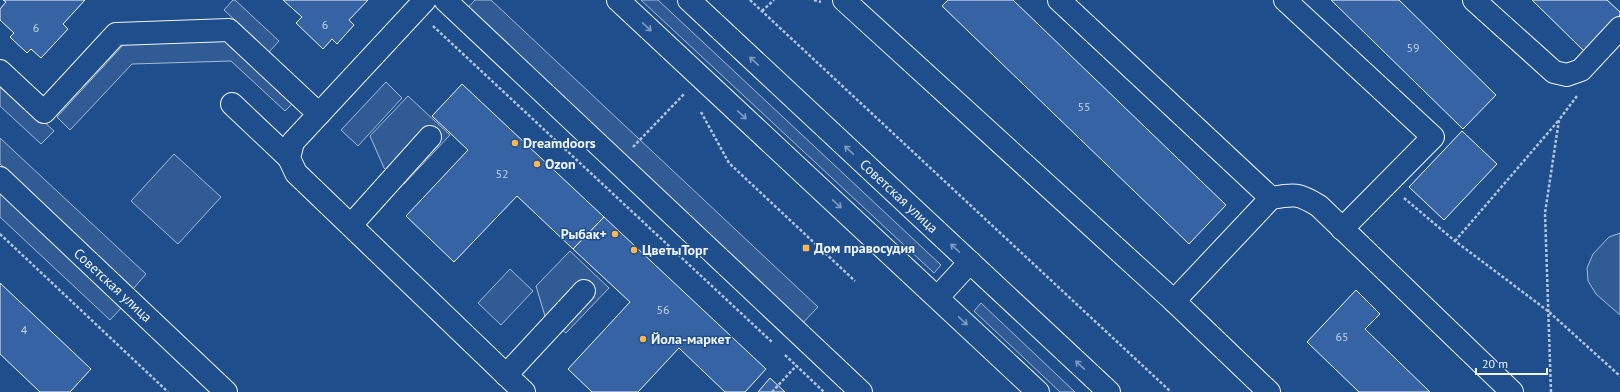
<svg xmlns="http://www.w3.org/2000/svg" width="1620" height="392" font-family="'PT Sans',sans-serif">
<style>
.built{fill:#305b95;stroke:#a8bbd7}
.building{fill:#3563a3;stroke:#f2f6ff}
.lines{fill:none;stroke-linecap:round;stroke-linejoin:round}
.minor-casing{stroke:#f2f6ff;stroke-width:24}
.major-casing{stroke:#f2f6ff;stroke-width:24}
.path{stroke:#b3c4dc;stroke-width:2.5;stroke-dasharray:3 2;stroke-linecap:butt}
.minor{stroke:#1f4e8c;stroke-width:22}
.major{stroke:#1f4e8c;stroke-width:22}
.oneway{stroke:#7e9ac0}
.poi-dot{fill:#ffb74d;stroke:#1f4e8c;stroke-width:1.5}
.labels{text-anchor:middle;dominant-baseline:central;stroke-width:3;stroke-linejoin:round;paint-order:stroke}
.number-label{font-size:12px;fill:#c3d1e8}
.poi-label{font-size:14px;font-weight:bold;fill:#f2f6ff;stroke:#1f4e8c;text-anchor:start}
.street-label{font-size:14px;fill:#f2f6ff;stroke:#1f4e8c}
</style>
<rect width="100%" height="100%" fill="#1f4e8c"/>
<g class="built">
<polygon points="233,0 235,0 279,41 269,52 224,10"/>
<polygon points="475,0 491,0 818,307 796,330 461,15"/>
<polygon points="641,0 658,0 941,265 934,273"/>
<polygon points="231,39 296,100 285,111 231,61 132,64 70,130 57,117 125,43"/>
<polygon points="0,81 54,131 41,144 0,106"/>
<polygon points="386,82 402,98 358,146 341,130"/>
<polygon points="408,96 450,135 404,184 384,168 370,136"/>
<polygon points="0,138 146,274 133,289 0,164"/>
<polygon points="174,154 221,197 178,244 131,201"/>
<polygon points="0,191 123,306 110,320 0,217"/>
<polygon points="1620,233 1620,315 1596,294 1588,281 1587,268 1593,254 1609,237"/>
<polygon points="570,251 609,288 566,333 545,316 536,286"/>
<polygon points="510,269 533,291 501,325 478,303"/>
<polygon points="981,303 1075,392 1060,392 974,311"/>
</g>
<g class="building">
<polygon points="3,0 85,0 63,24 68,29 41,58 31,49 27,53 10,37 14,33 0,20 0,9 6,2"/>
<polygon points="283,0 368,0 349,20 354,25 337,44 332,39 323,49 296,23 302,17"/>
<polygon points="948,0 1013,0 1226,205 1189,244 942,6"/>
<polygon points="1331,0 1399,0 1496,95 1463,129"/>
<polygon points="1532,0 1607,0 1620,12 1620,15 1585,52"/>
<polygon points="462,84 604,217 573,249 517,196 454,262 406,216 468,150 432,116"/>
<polygon points="1462,131 1497,164 1444,220 1409,187"/>
<polygon points="604,217 766,369 745,392 725,392 679,348 638,392 592,392 568,369 630,302 573,249"/>
<polygon points="0,283 91,369 70,392 40,392 0,354"/>
<polygon points="1356,290 1380,314 1365,329 1430,392 1359,392 1307,342"/>
<polygon points="770,378 785,392 758,392"/>
</g>
<g class="lines">
<defs>
<g id="minor">
<polyline points="425,0 293,142 289,158 296,173 524,392"/>
<polyline points="445,0 861,392"/>
<polyline points="844,0 1174,301 1269,392"/>
<polyline points="1059,0 1271,198"/>
<polyline points="1285,0 1433,137 1342,229"/>
<polyline points="1474,0 1554,72 1567,75 1581,70 1620,28"/>
<polyline points="0,71 44,112 116,34 229,30 319,114"/>
<polyline points="232,104 289,158"/>
<polyline points="0,178 226,392"/>
<polyline points="351,225 430,137"/>
<path d="M1174,301L1271,198C1294,194 1298,193 1319,206L1512,392"/>
<polyline points="506,375 584,291"/>
</g>
<g id="major">
<polyline points="618,0 1038,392"/>
<polyline points="689,0 1109,392"/>
<polyline points="938,297 970,262"/>
</g>
</defs>
<use href="#minor" class="minor-casing"/>
<use href="#major" class="major-casing"/>
<g class="path">
<polyline points="750,0 1171,392"/>
<polyline points="814,0 821,2"/>
<polyline points="762,11 774,0"/>
<polyline points="433,26 773,343"/>
<polyline points="701,112 729,163 855,281"/>
<polyline points="633,147 685,93"/>
<polyline points="1404,198 1455,241 1548,311 1620,376"/>
<polyline points="0,234 168,392"/>
<polyline points="1455,241 1559,120"/>
<polyline points="785,355 824,392"/>
<polyline points="772,392 797,365"/>
<polyline points="1551,392 1545,213 1559,120 1577,96"/>
</g>
<use href="#minor" class="minor"/>
<use href="#major" class="major"/>
</g>
<defs><path id="oneway-shaft" d="M-6 0H5M1.5-3L5.5 0L1.5 3" fill="none" stroke-width="1.6" stroke-linecap="round" stroke-linejoin="round"/></defs>
<g class="oneway">
<use href="#oneway-shaft" transform="translate(647 27) rotate(43)"/>
<use href="#oneway-shaft" transform="translate(754 61) rotate(-137)"/>
<use href="#oneway-shaft" transform="translate(742 115) rotate(43)"/>
<use href="#oneway-shaft" transform="translate(849 150) rotate(-137)"/>
<use href="#oneway-shaft" transform="translate(837 204) rotate(43)"/>
<use href="#oneway-shaft" transform="translate(955 248) rotate(-137)"/>
<use href="#oneway-shaft" transform="translate(963 321) rotate(43)"/>
<use href="#oneway-shaft" transform="translate(1080 365) rotate(-137)"/>
</g>
<g class="poi-dot">
<circle cx="515" cy="143" r="4"/>
<circle cx="537" cy="164" r="4"/>
<circle cx="615" cy="234" r="4"/>
<rect x="802" y="244" width="8" height="8" rx="2"/>
<circle cx="634" cy="250" r="4"/>
<circle cx="643" cy="339" r="4"/>
</g>
<g class="labels">
<g class="number-label">
<text x="325" y="24">6</text>
<text x="36" y="27">6</text>
<text x="1413" y="47">59</text>
<text x="1084" y="106">55</text>
<text x="502" y="173">52</text>
<text x="663" y="309">56</text>
<text x="24" y="329">4</text>
<text x="1342" y="336">65</text>
</g>
<g class="poi-label">
<text x="523" y="143">Dreamdoors</text>
<text x="545" y="164">Ozon</text>
<text x="607" y="234" text-anchor="end">Рыбак+</text>
<text x="814" y="248">Дом правосудия</text>
<text x="642" y="250">ЦветыТорг</text>
<text x="651" y="339">Йола-маркет</text>
</g>
<g class="street-label">
<text transform="translate(899 196) rotate(43)">Советская улица</text>
<text transform="translate(113 285) rotate(43)">Советская улица</text>
</g>
</g>
<path d="M1476 368v6h71v-6" fill="none" stroke="#f2f6ff" stroke-width="2"/>
<text x="1482" y="368" font-size="12" fill="#f2f6ff" stroke="#1f4e8c" stroke-width="3" paint-order="stroke">20 m</text>
</svg>
